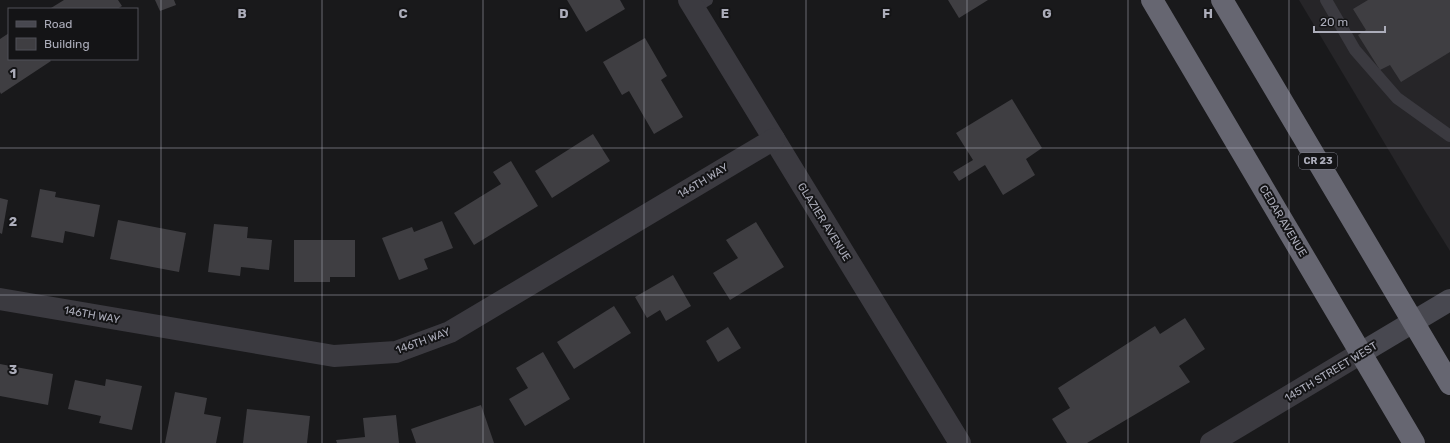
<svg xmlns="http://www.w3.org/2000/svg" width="1450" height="443" font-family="Rubik,sans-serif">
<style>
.built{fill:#262528}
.building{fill:#3f3e42}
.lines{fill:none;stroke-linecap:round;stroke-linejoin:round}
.lane{stroke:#3b3a40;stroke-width:12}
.street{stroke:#3b3a40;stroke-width:22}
.secondary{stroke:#484850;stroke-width:22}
.highway{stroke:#666671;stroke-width:22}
.grid{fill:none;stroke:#acadba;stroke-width:1;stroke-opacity:0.55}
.labels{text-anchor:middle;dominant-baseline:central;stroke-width:4;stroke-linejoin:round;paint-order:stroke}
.shield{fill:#141416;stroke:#7e7f89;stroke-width:1}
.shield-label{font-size:10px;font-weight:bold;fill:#acadba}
.street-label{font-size:11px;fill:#acadba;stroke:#141416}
.grid-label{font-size:13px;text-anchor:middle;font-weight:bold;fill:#acadba;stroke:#141416;stroke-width:4;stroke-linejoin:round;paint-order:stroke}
</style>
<rect width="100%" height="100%" fill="#19191b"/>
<polygon class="built" points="1299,0 1450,0 1450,251 1425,211"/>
<g class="building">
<polygon points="64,0 118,0 122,6 117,9 52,9 51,8"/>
<polygon points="155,0 174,0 176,5 160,11"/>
<polygon points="567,0 620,0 625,9 586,32"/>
<polygon points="948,0 988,0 959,18"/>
<polygon points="1368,0 1450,0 1450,52 1401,82 1390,65 1380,70 1358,35 1366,30 1353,9"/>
<polygon points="9,33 9,59 49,59 51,61 1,94 0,92 0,39"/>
<polygon points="645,38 667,76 661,80 683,117 654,134 629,91 622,95 603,62"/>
<polygon points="1012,99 1042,148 1026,159 1035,175 1003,195 985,165 959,181 953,172 973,160 956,133"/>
<polygon points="593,134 610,161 552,198 535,171"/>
<polygon points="511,161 538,206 474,245 454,213 501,184 493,172"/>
<polygon points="40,189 56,192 55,197 100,205 94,237 65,231 63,243 31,237"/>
<polygon points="0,198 8,200 2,234 0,233"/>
<polygon points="118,220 186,233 179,272 110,259"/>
<polygon points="442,221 453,248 424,259 428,269 399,280 382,238 412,227 414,232"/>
<polygon points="756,222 784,267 730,300 713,273 738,258 726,240"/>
<polygon points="214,224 248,227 247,238 272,240 269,270 241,267 240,276 208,272"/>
<polygon points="294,240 355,240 355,277 330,277 330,282 294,282"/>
<polygon points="673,275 691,306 666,321 660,310 647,318 635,297"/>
<polygon points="614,306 631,333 574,369 557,342"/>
<polygon points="1185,318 1205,349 1179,366 1190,382 1087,443 1067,443 1052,419 1070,408 1058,388 1155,326 1160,334"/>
<polygon points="728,327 741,348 718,362 706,341"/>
<polygon points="543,352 570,399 525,426 509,399 528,388 516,368"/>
<polygon points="0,364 53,374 48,405 0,396"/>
<polygon points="106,379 142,386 132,430 99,423 101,416 68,409 75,380 105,386"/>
<polygon points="175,392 207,398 204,414 221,417 216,443 165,443"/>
<polygon points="481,405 494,443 416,443 411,429"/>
<polygon points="247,409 310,416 307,443 243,443"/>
<polygon points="396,415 399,443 337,443 336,440 365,437 363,418"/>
</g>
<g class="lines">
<g class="lane">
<polyline points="1326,0 1355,50 1397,98 1450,136"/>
<polyline points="694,8 707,0"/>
</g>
<g class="street">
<polyline points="689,0 960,443"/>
<polyline points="0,299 334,356 396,352 450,332 774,139"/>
<polyline points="1211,443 1361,353"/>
</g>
<polyline class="secondary" points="1361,353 1450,300"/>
<g class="highway">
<polyline points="1152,0 1414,443"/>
<polyline points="1222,0 1450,384"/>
</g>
</g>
<path class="grid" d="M161,0V443M322,0V443M483,0V443M644,0V443M806,0V443M967,0V443M1128,0V443M1289,0V443M0,148H1450M0,295H1450"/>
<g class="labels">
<rect class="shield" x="1299" y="153" width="38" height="16" rx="3"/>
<g class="shield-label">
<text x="1318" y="161">CR 23</text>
</g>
<g class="street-label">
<text transform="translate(703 181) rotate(-31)">146TH WAY</text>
<text transform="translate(1283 221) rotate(59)">CEDAR AVENUE</text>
<text transform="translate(824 222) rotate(58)">GLAZIER AVENUE</text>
<text transform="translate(92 315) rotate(10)">146TH WAY</text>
<text transform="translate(423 341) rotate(-20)">146TH WAY</text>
<text transform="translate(1331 372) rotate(-31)">145TH STREET WEST</text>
</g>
</g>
<g class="grid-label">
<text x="242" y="18">B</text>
<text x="403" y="18">C</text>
<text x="564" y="18">D</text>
<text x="725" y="18">E</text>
<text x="886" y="18">F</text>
<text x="1047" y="18">G</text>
<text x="1208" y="18">H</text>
<text x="13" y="78">1</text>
<text x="13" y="226">2</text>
<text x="13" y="374">3</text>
</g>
<rect x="8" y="8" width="130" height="52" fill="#141416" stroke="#515158"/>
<rect x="16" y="21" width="20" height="6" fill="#484850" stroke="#515158"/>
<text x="44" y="28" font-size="12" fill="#acadba">Road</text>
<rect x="16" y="38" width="20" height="12" fill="#3f3e42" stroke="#515158"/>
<text x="44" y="48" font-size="12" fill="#acadba">Building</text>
<path d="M1314 26v6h71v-6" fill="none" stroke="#acadba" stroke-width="2"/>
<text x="1320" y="26" font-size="12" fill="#acadba" stroke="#141416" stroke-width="3" paint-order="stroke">20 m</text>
</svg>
